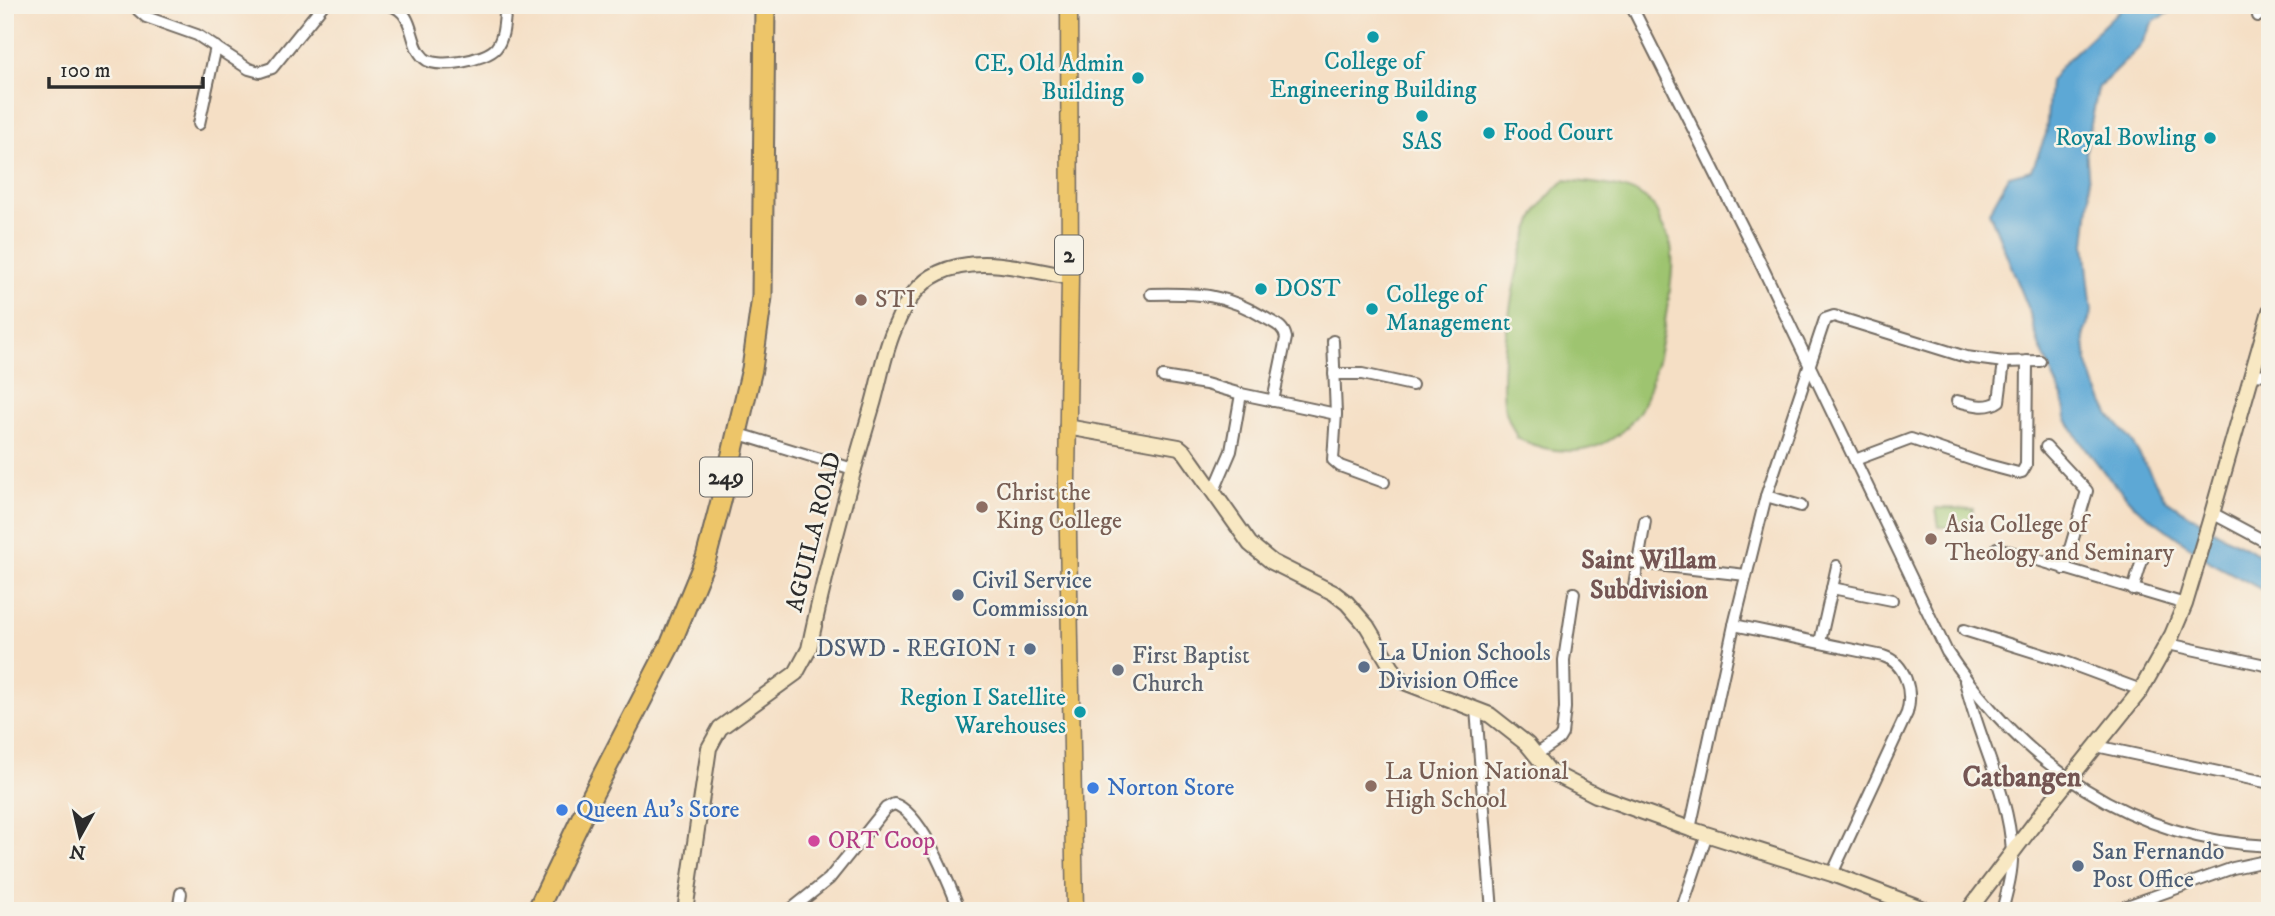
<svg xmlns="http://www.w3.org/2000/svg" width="2275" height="916" font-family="'IM FELL DW Pica',serif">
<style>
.green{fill:#9ec46f;stroke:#64784d;stroke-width:2}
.water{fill:#5da8d5;stroke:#446a80;stroke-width:2}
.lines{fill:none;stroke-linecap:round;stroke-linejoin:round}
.street-casing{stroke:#726a61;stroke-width:14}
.secondary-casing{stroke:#726a61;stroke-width:18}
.primary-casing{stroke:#726a61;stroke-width:19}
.highway-casing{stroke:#726a61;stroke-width:23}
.street{stroke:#fff;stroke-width:10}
.secondary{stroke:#f8e8c3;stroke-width:14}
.primary{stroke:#edc569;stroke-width:16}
.highway{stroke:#edc569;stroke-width:19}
.culture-dot{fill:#0f9aa8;stroke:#f7f3e8;stroke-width:2.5}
.education-dot{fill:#8d6e63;stroke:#f7f3e8;stroke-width:2.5}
.service-dot{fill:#5c6f8a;stroke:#f7f3e8;stroke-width:2.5}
.worship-dot{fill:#6b7280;stroke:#f7f3e8;stroke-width:2.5}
.shop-dot{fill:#3f7fe0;stroke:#f7f3e8;stroke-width:2.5}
.hotel-dot{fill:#d1479c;stroke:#f7f3e8;stroke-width:2.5}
.labels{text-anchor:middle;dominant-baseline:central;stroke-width:5;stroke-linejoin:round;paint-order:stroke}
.shield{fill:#f7f3e8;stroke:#686764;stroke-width:2}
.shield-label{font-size:23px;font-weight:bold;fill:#2b2b2b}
.culture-label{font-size:24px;fill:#0d838f;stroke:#f7f3e8;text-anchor:end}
.education-label{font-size:24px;fill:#785e54;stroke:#f7f3e8;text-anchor:start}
.street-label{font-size:24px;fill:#2b2b2b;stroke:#f7f3e8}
.service-label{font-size:24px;fill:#4e5e75;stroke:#f7f3e8;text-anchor:start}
.worship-label{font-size:24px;fill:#5b616d;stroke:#f7f3e8;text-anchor:start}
.shop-label{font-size:24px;fill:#366cbe;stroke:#f7f3e8;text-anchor:start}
.hotel-label{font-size:24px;fill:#b23c85;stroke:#f7f3e8;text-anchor:start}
.neighbourhood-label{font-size:26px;font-weight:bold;fill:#745553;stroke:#f7f3e8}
.quarter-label{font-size:28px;font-weight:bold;fill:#745553;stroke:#f7f3e8}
</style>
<rect width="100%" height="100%" fill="#f7f3e8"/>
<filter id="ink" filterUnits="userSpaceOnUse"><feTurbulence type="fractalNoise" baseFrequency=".0143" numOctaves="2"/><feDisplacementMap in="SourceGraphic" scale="14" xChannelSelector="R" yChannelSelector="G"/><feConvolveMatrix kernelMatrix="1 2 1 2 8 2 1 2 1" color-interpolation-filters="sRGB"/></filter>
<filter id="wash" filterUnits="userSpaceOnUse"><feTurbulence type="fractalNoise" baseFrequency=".00686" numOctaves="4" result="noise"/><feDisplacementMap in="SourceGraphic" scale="28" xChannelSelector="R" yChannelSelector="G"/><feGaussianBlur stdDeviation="1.57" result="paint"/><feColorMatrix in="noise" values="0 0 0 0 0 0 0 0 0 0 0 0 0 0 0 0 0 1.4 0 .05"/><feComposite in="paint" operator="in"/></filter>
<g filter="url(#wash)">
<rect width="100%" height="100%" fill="#f5dfc5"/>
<g class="green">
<path d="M1565,180C1591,183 1638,184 1654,207C1657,211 1659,217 1660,222C1664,229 1669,238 1671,246C1675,265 1669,296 1666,315C1663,338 1651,393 1639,412C1609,456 1562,460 1517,438C1513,427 1505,415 1504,403C1499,358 1515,259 1534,218C1541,202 1553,191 1565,180Z"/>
<polygon points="1936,508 1973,509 1970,527 1939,527"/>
</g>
<polygon class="water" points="2125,5 2182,5 2153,22 2140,47 2098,88 2086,150 2090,196 2085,244 2092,312 2084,333 2087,361 2095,385 2110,416 2131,440 2166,500 2220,534 2270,560 2270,594 2212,563 2138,509 2108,477 2080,441 2066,418 2063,399 2039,345 2028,307 1989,212 2009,176 2032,170 2046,134 2050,81 2063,64"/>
</g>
<g filter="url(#ink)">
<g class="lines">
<defs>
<g id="street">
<polyline points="137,5 138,10 146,17 197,35 249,69 260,72 272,68 323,5"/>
<path d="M390,5C416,13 408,43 424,58C436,70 486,60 496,48C505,37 504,18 506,5"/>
<path d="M1631,5L1757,256L1947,652C2022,764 2133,841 2270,846"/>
<polyline points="2258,16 2265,5"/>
<polyline points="199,124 216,47"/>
<path d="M1151,294C1199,293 1225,293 1267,319C1276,324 1284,327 1286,338L1273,401"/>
<polyline points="1333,341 1336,414 1333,460 1340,466 1384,482"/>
<polyline points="1334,374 1362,374 1412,385"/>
<polyline points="2253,374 2270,375"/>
<polyline points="1163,377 1206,384 1241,394 1336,414"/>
<path d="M1957,401C1970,404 1987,410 1999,401L2004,362"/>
<polyline points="736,433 853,469"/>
<polyline points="2046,447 2087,491 2064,569"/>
<polyline points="1855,460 1911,439 1984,464 2018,473 2022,472 2026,465 2027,361"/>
<polyline points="1213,493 1231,451 1241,394"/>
<polyline points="1766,496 1801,506"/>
<polyline points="2212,513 2270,544"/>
<polyline points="1997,548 2185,604"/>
<polyline points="1639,563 1746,575"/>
<polyline points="1634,586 1645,521"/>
<polyline points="1832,588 1892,600"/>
<polyline points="2133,590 2143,557"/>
<path d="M1734,625L1883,656C1906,663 1913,692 1907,713L1832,874"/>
<polyline points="1964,630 2063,661 2141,690"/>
<polyline points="1820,642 1837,566"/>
<polyline points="2168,644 2270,666"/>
<path d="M1965,681C1978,740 2009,792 2012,852C2013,871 2007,892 2002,911"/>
<polyline points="1476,709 1492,911"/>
<polyline points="2096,746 2270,783"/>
<polyline points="1537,754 1559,739 1562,734 1565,708 1564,660 1574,593"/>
<polyline points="1690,829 1734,625 1766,496 1825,319 1834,316 1966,357 2004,362 2040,361"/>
<polyline points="178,911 181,893"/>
<path d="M789,911L829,879L886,808L894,804C922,812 949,884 960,911"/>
<polyline points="1681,911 1707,834"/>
<polyline points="2113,911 2233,868 2270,860"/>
</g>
<g id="secondary">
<polyline points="1067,427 1179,447 1185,452 1250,544 1272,562 1334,593 1347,603 1367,626 1392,668 1404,682 1490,715 1527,744 1549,771 1596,795 1690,829 1832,874 1929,911"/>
<path d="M685,911L709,748L720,728L796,673L809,649C826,567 848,487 872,407C880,380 884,350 896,325C904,305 918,283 939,273C979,254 1029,270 1070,277"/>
<polyline points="1968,911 2043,812 2141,690 2172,635 2185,604 2209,524 2270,311"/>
</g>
<polyline id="primary" points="1069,5 1070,277 1067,480 1075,911"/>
<polyline id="highway" points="537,911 593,794 671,643 706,558 721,501 752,369 762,297 765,5"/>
</defs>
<use href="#street" class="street-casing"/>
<use href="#secondary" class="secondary-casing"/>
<use href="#primary" class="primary-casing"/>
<use href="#highway" class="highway-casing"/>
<use href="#street" class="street"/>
<use href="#secondary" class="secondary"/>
<use href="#primary" class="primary"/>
<use href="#highway" class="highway"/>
</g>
</g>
<g class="culture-dot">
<circle cx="1373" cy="37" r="7"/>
<circle cx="1138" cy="78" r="7"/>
<circle cx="1422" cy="116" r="7"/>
<circle cx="1489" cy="133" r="7"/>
<circle cx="2210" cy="138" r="7"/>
<circle cx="1261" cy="289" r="7"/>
<circle cx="1372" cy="309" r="7"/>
<circle cx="1080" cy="712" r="7"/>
</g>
<g class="education-dot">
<circle cx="861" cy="300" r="7"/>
<circle cx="982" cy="507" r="7"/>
<circle cx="1931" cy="539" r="7"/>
<circle cx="1371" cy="786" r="7"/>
</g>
<g class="service-dot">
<circle cx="958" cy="595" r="7"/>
<circle cx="1030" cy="649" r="7"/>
<circle cx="1364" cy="667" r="7"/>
<circle cx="2078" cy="866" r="7"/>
</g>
<circle class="worship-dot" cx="1118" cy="670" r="7"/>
<g class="shop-dot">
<circle cx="1093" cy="788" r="7"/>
<circle cx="562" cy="810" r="7"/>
</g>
<circle class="hotel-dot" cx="814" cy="841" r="7"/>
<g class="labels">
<g class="shield">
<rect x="1055" y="235.5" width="28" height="39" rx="5"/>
<rect x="700" y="457.5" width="52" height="39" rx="5"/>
</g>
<g class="shield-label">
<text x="1069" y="255">2</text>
<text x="726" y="477">249</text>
</g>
<g class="culture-label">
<text x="1373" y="62" text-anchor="middle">College of<tspan x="1373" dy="28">Engineering Building</tspan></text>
<text x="1124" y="64">CE, Old Admin<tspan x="1124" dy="28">Building</tspan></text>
<text x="1503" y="133" text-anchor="start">Food Court</text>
<text x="2196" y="138">Royal Bowling</text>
<text x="1422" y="142" text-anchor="middle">SAS</text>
<text x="1275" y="289" text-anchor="start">DOST</text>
<text x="1386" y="295" text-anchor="start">College of<tspan x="1386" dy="28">Management</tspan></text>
<text x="1066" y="698">Region I Satellite<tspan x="1066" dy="28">Warehouses</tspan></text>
</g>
<g class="education-label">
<text x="875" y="300">STI</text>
<text x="996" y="493">Christ the<tspan x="996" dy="28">King College</tspan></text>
<text x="1945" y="525">Asia College of<tspan x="1945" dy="28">Theology and Seminary</tspan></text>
<text x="1385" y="772">La Union National<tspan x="1385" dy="28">High School</tspan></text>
</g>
<g class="street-label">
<text transform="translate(814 532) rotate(-76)">AGUILA ROAD</text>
</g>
<g class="service-label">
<text x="972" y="581">Civil Service<tspan x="972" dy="28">Commission</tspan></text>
<text x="1016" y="649" text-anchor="end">DSWD - REGION 1</text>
<text x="1378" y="653">La Union Schools<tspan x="1378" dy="28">Division Office</tspan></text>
<text x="2092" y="852">San Fernando<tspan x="2092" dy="28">Post Office</tspan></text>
</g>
<g class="worship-label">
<text x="1132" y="656">First Baptist<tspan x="1132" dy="28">Church</tspan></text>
</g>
<g class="shop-label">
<text x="1107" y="788">Norton Store</text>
<text x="576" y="810">Queen Au's Store</text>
</g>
<g class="hotel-label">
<text x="828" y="841">ORT Coop</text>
</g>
<g class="neighbourhood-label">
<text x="1649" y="560">Saint Willam<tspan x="1649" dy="30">Subdivision</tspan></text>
</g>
<g class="quarter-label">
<text x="2022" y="777">Catbangen</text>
</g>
</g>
<rect width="2275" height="916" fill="none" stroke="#f7f3e8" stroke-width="28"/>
<g transform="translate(80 836) rotate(188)" stroke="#f7f3e8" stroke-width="5" paint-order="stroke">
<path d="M0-5L12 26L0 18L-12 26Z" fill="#2b2b2b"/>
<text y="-10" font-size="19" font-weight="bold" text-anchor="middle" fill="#2b2b2b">N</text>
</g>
<path d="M49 77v10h154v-10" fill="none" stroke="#2b2b2b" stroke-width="3.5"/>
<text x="60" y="77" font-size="21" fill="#2b2b2b" stroke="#f7f3e8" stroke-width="5" paint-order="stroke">100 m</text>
</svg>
